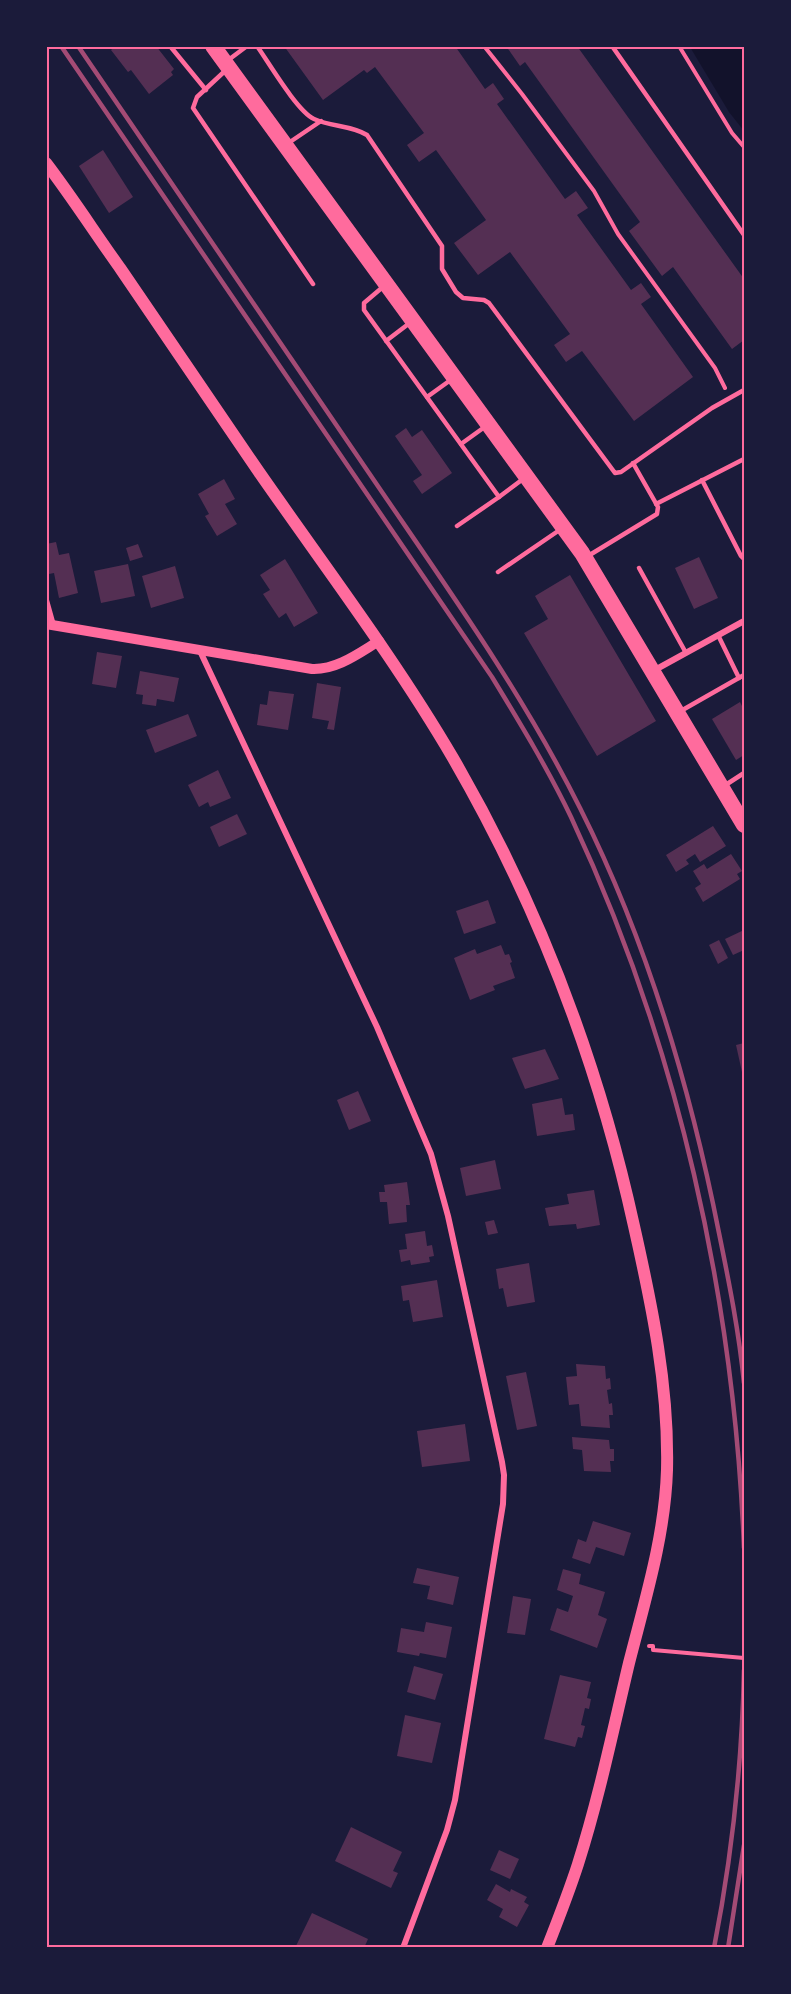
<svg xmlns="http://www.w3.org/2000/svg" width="791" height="1994" font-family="'Playfair Display',serif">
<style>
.water{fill:#12122b}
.building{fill:#542f53}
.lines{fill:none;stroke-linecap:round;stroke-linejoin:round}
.path{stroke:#ff6b9d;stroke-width:4}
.service{stroke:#ff6b9d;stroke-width:4.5}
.minor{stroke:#ff6b9d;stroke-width:6}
.tertiary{stroke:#ff6b9d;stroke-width:10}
.secondary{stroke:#ff6b9d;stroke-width:12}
.trunk{stroke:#ff6b9d;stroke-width:16}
.rail{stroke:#a44b75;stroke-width:4.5}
.neatline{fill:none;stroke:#ff6b9d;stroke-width:2}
</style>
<rect width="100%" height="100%" fill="#1b1b3a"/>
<polygon class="water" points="690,47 744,47 744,131 729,112"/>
<g class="building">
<polygon points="116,46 156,46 174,69 171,72 173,75 149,94 131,70 128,72 111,50"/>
<polygon points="284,46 455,46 485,89 493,83 504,99 497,104 565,199 576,191 588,208 577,215 631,290 641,283 651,297 641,304 693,377 634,421 582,351 566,362 554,345 570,334 510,252 478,275 454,243 486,220 436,150 419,162 407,145 424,133 375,67 367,73 364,70 323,100"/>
<polygon points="506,46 572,46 574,48 577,46 744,279 744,340 732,349 673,267 662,276 629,231 640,222 525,62 520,66"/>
<polygon points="103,150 133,197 109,213 79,166"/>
<polygon points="406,428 412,437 422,430 452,473 422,494 413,481 422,475 395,436"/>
<polygon points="224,479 235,499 225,504 237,524 217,536 205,516 209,514 198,494"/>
<polygon points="56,542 59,555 69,553 78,593 59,598 54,573 49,574 46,564 46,544"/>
<polygon points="138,544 143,557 130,561 126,548"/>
<polygon points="699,557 718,598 694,609 675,568"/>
<polygon points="285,559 318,613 294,627 286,613 279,618 263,594 270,590 260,575"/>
<polygon points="128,564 135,596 101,603 94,571"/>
<polygon points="175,566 184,598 151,608 142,576"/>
<polygon points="570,575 656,721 597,756 524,633 548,619 535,596"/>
<polygon points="97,652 122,656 116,688 92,684"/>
<polygon points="140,671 179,678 174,702 157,699 156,706 142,704 143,695 136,694"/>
<polygon points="317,683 341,687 334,730 327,729 329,721 312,718"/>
<polygon points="269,691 294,694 288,730 257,725 260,704 267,705"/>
<polygon points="740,702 744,710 744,755 736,760 712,719"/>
<polygon points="188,714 197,736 155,753 146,730"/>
<polygon points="218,770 231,798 210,807 208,802 199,807 188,785"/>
<polygon points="237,814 247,834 219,847 210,827"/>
<polygon points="713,826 726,846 700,862 695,854 686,860 689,864 676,872 666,855"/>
<polygon points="731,854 742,871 737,874 740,879 703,902 695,888 701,884 693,871 704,864 707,869"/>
<polygon points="488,900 496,923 464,934 456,911"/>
<polygon points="744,930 744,950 733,955 725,939"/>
<polygon points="719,940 728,958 718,964 709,945"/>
<polygon points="501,945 505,955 509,954 512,962 510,963 515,978 493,986 495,990 470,1000 454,958 475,949 477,954"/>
<polygon points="744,1043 744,1081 736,1045"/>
<polygon points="545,1049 559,1079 525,1089 512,1058"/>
<polygon points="358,1091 371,1121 349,1130 337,1100"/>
<polygon points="562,1098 565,1115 573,1114 575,1130 537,1136 532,1104"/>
<polygon points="495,1160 501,1189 466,1196 460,1168"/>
<polygon points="407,1182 410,1205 406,1205 407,1222 389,1224 387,1202 380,1202 379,1192 385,1192 384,1185"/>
<polygon points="594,1190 600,1225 577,1229 576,1224 549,1226 545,1208 569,1204 567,1194"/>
<polygon points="494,1220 498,1233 488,1235 485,1222"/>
<polygon points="425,1231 427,1246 432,1245 434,1256 429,1257 430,1262 411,1265 410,1260 401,1262 399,1250 407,1249 405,1234"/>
<polygon points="529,1263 535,1302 507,1307 503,1288 499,1289 496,1269"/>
<polygon points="437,1280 443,1317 413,1322 409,1300 403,1301 401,1286"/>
<polygon points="576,1364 605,1366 606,1379 610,1378 611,1389 607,1390 609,1404 612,1403 613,1415 609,1415 610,1428 581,1426 579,1404 569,1405 566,1377 577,1376"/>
<polygon points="526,1372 537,1426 517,1430 506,1376"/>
<polygon points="465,1424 470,1461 422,1467 417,1431"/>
<polygon points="572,1437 609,1440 610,1449 614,1449 614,1461 610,1461 611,1472 584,1471 582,1450 573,1449"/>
<polygon points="593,1521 631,1533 624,1556 596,1547 590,1564 572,1558 578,1539 586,1542"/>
<polygon points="417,1568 459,1577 453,1605 427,1599 430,1586 413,1583"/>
<polygon points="563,1569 581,1574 579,1584 605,1592 598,1615 607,1619 597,1648 550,1630 557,1608 568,1612 573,1596 557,1590"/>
<polygon points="513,1596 531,1599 525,1635 507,1633"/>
<polygon points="426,1622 452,1627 446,1658 420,1653 419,1656 397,1652 401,1628 424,1632"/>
<polygon points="414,1666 443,1674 435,1700 407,1692"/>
<polygon points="560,1675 591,1682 587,1698 591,1699 589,1709 585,1708 581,1725 585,1726 582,1738 578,1737 575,1747 544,1739"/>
<polygon points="405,1715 441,1723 432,1763 397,1756"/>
<polygon points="351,1827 402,1852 393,1871 398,1873 391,1888 335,1861"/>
<polygon points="499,1850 519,1859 510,1879 490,1870"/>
<polygon points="496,1884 510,1892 511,1889 527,1897 524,1902 529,1905 517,1927 499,1917 503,1909 487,1900"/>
<polygon points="312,1913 368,1939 364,1948 295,1948"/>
</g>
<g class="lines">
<g class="path">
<polyline points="484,46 522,94 594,191 618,234 715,368 725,388"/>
<polyline points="679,46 732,133 744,147"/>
<polyline points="649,1646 653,1646 653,1650 744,1658"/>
</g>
<g class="service">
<polyline points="170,46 206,90"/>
<path d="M257,46C269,63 297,111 314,119C331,127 351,125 367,135L442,246V269L456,292L463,298L484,300L489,303L615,473L621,472L712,408L744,390"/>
<polyline points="612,46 744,235"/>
<polyline points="227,61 247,46"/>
<polyline points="226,70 197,97 193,108 313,284"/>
<polyline points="287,144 321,121"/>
<polyline points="384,286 364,303 364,310 499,497 523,479"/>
<polyline points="386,341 411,322"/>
<polyline points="427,397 452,379"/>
<polyline points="461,444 486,426"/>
<polyline points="702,480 741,556 744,559"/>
<polyline points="656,504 744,459"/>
<polyline points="457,526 499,497"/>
<polyline points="588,556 657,514 658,507 633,463"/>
<polyline points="639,568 686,653"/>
<polyline points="498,572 561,529"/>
<polyline points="718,635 739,678"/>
<polyline points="679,712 744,675"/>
<polyline points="724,786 744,773"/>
</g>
<g class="minor">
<polyline points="46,600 53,625"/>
<polyline points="200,651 377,1027 431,1154 448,1216 502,1462 504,1475 503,1504 455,1800 447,1830 403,1948"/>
<polyline points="653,671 744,621"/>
</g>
<path class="tertiary" d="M46,624L312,669C337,670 359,653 379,641"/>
<path class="secondary" d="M46,163C72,197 95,233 120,268C166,336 213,404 259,472C325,567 395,659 453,758C537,903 598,1062 634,1226C652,1306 669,1387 667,1470C665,1536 645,1600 629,1663C613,1730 599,1798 578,1864C569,1892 558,1920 547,1948"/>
<polyline class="trunk" points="213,46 582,553 744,825"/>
<g class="rail">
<path d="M61,46L492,677C520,723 548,769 571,817C678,1045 734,1297 744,1548"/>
<path d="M78,46C175,189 272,331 369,473C443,582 521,690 580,808C647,941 690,1086 719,1233C729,1282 739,1332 744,1383"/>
<path d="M714,1948C732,1856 742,1763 744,1670"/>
<polyline points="728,1948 744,1845"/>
</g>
</g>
<rect width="791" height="1994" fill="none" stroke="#1b1b3a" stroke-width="96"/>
<rect x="48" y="48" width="695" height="1898" class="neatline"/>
</svg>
